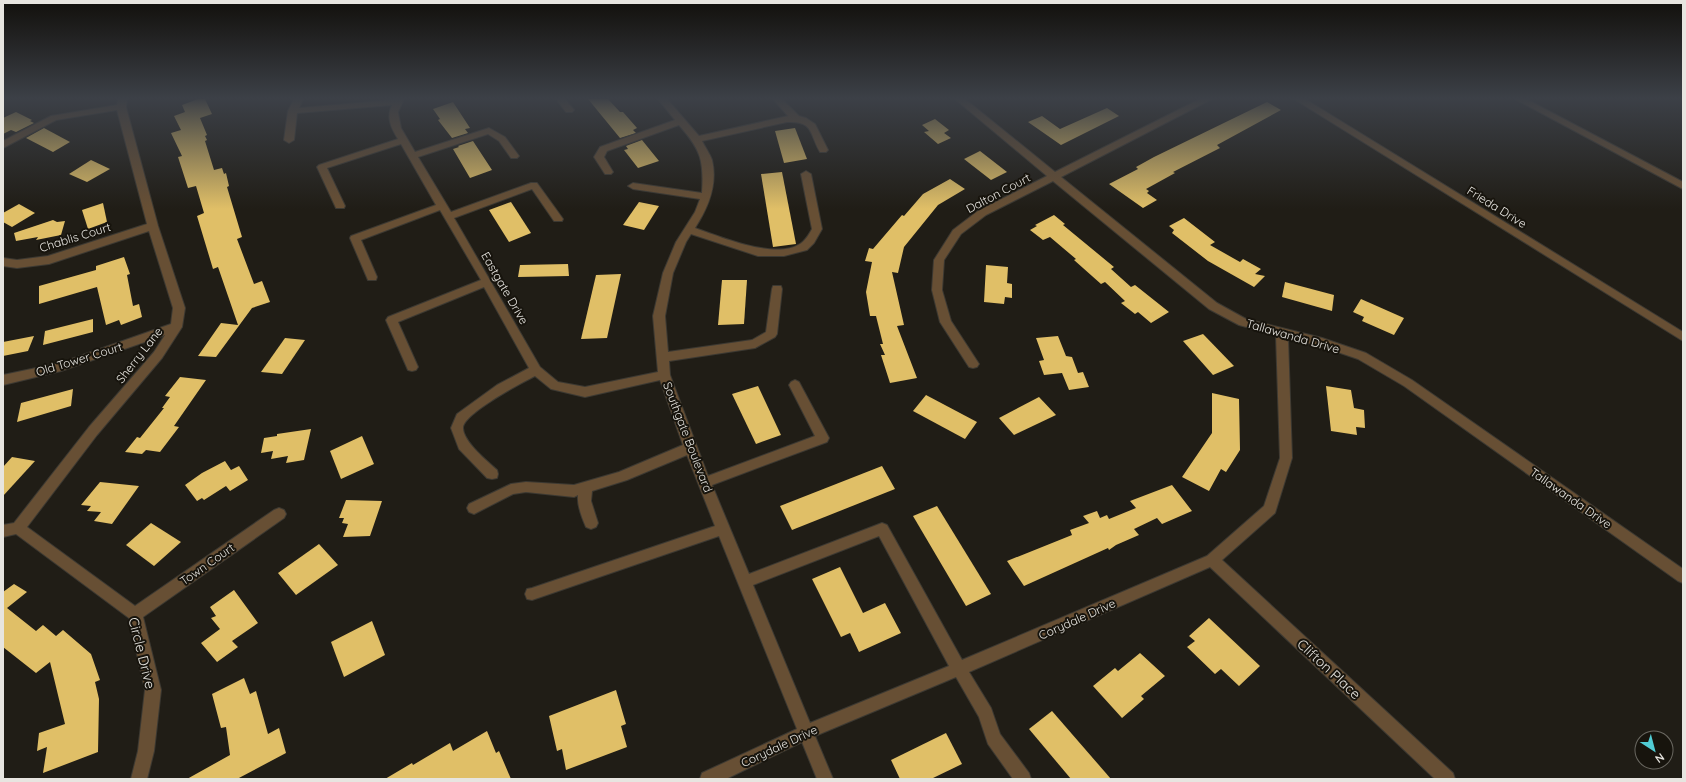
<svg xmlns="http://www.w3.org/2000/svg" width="1686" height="782" font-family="Quicksand,sans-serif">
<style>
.building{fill:#e0bf67}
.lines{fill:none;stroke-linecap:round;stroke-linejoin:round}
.minor-casing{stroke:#3c3932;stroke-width:2}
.minor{fill:#674f34;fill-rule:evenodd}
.labels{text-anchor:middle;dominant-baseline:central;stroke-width:4;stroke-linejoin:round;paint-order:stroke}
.street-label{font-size:12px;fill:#e7e5e0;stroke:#17140d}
.near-street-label{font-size:14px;fill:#e7e5e0;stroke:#17140d}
</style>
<rect width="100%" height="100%" fill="#201d16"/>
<g class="building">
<polygon points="198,99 205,99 212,114 200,118 207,135 205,136 207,140 205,141 214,170 222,168 224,174 226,173 229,186 227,187 242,237 237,239 254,284 262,281 270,302 252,308 216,357 198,356 221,323 238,325 218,267 213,269 197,216 204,213 196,186 188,188 178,157 182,156 171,133 181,130 174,116 185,112 182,105"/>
<polygon points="588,99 608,99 620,112 623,112 637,128 633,130 636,133 620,138"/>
<polygon points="453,102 470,128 465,129 468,133 452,138 438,120 440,119 433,109"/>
<polygon points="1267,102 1281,110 1217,145 1220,148 1173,172 1175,173 1146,189 1149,191 1147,193 1157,200 1143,208 1109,184 1138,169 1136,167 1154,157"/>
<polygon points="1107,108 1119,116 1061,145 1028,122 1042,116 1060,129"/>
<polygon points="16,112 32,120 30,121 34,123 16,132 11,130 3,134 3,118"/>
<polygon points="935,119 949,130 944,133 951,138 938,144 924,132 929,131 922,125"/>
<polygon points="44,128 70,142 53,152 26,138"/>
<polygon points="795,128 807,159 784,163 775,131"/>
<polygon points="642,140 659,161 638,168 624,150 628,149 626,146"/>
<polygon points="473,141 492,170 470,178 453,149 459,147 458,146"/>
<polygon points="980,151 1007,172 991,180 964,159"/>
<polygon points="91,160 110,169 87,182 69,174"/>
<polygon points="782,172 796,244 773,247 761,174"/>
<polygon points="950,179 965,189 938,205 904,247 898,273 892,272 904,325 897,326 917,378 890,383 881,355 885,355 880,344 883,344 876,316 870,316 866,292 872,262 865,261 869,248 873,249 902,215 904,216 923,194"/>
<polygon points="511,202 531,233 509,242 489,210"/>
<polygon points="639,202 659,206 644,230 623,225"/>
<polygon points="103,203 107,222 88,229 82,210"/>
<polygon points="19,204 35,213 12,227 3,222 3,213"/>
<polygon points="1054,215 1065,224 1063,225 1114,267 1111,269 1131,287 1135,285 1169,312 1151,323 1138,312 1135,314 1121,303 1125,301 1105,282 1101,284 1074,260 1076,259 1050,237 1043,240 1030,230 1037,226 1035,225"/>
<polygon points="1184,218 1215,242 1210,245 1240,262 1243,259 1261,269 1255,274 1265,276 1254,287 1208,261 1172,233 1174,230 1169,226"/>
<polygon points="53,220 57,222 65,221 61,235 36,240 38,237 16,241 14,233"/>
<polygon points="124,257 130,274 127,275 133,306 139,304 142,317 121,325 119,320 106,325 97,287 39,304 39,286 96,270 96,266"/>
<polygon points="568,264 569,276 518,277 520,265"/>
<polygon points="986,265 1008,267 1007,283 1012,284 1012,298 1005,297 1004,304 984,302"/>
<polygon points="621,274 607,338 581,339 596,275"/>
<polygon points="722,280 747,280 744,324 718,325"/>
<polygon points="1285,282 1334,295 1332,311 1282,297"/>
<polygon points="1361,299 1404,318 1394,335 1362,321 1364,317 1353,312"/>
<polygon points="93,319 93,332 43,345 45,331"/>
<polygon points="1203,334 1234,366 1213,375 1183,341"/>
<polygon points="34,336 28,351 3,356 3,342"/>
<polygon points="1058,336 1066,356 1072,357 1078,373 1083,372 1089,387 1069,390 1062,373 1044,375 1039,361 1044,360 1036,338"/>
<polygon points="285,338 305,340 282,374 261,372"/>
<polygon points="180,377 206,380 174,426 179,427 160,452 146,450 142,454 125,452 137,437 140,438 164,408 162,408 170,397 165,396"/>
<polygon points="758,386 781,435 756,444 732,394"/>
<polygon points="1326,386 1351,390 1354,408 1364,410 1365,428 1356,427 1357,435 1331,431"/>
<polygon points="73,389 71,406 17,422 21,403"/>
<polygon points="1212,393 1239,399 1240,450 1226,472 1221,469 1209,491 1182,477 1212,433"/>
<polygon points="926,395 977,422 965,439 913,411"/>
<polygon points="1039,397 1056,415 1014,435 999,418"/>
<polygon points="311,429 304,460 286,463 288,456 271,459 273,451 261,453 264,438 277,436 277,434"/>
<polygon points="362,436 374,464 341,479 330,451"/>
<polygon points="12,457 35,461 3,496 3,467"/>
<polygon points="225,461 231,470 239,466 248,480 230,491 226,486 204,500 202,498 197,501 185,485 202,473"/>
<polygon points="882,466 895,489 792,530 780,506"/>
<polygon points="100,482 139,486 112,524 94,521 101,512 87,511 91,506 81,505"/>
<polygon points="1172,485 1192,511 1162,524 1157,518 1134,529 1139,535 1116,545 1109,550 1108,548 1024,586 1007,561 1072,535 1070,530 1089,523 1083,516 1097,511 1100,518 1107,515 1109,519 1136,508 1130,501"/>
<polygon points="346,500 382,501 370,536 343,537 348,524 342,523 344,518 339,518"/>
<polygon points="937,506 991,594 966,606 913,516"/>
<polygon points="151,523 181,542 154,566 126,545"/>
<polygon points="319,544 338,565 296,595 278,573"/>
<polygon points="840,567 863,613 885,603 901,633 859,652 850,633 841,637 812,579"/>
<polygon points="14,584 27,592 7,608 36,631 43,625 56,636 63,630 91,654 100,680 95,682 99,699 98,752 43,773 47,747 37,751 39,733 65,724 50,662 36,673 3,647 3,592"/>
<polygon points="234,590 258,623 232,641 238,647 217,662 201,643 220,629 211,618 216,616 210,607"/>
<polygon points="1209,618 1260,666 1239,686 1221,669 1215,674 1187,647 1195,641 1189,636"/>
<polygon points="372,621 385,655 344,677 331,642"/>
<polygon points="1140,653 1165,676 1141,696 1144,699 1122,718 1093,686 1115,668 1118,671"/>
<polygon points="244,678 250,694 256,691 268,734 279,728 286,753 237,779 187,779 230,755 226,727 221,728 212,694"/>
<polygon points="616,690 626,724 621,726 627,747 566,770 562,749 557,751 549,716"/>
<polygon points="1052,711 1111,779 1071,779 1029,729"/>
<polygon points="487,731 496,753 499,751 511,779 385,779 412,763 413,765 450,743 453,751"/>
<polygon points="946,733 962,764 931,779 900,779 891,760"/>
</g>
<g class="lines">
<defs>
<g id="minor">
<polygon points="118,99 127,99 126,107 158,226 185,308 182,327 162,358 97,435 27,527 135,606 274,510 279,508 284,510 286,514 284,518 143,617 161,690 154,751 147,779 131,779 138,751 145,690 129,618 16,534 3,537 3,525 14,523 89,427 154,352 165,335 61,371 3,385 3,375 60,363 171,324 173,308 149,231 49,264 17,268 3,266 3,258 17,260 48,256 147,224 117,110 56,120 3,148 3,141 51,116 117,105"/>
<path d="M294,99H303L299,108L404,99L398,112L401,128L415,152L489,128L505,137L519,156L517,158H511L499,141L488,134L418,157L451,212L531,183H537L563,219L562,221H554L532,189L454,218L540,367L558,382L585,387L658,372L653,316L663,273L676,242L695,212L700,199L633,189L628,186L633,183L702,193C704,160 701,150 679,125L607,151L604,157L613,172L611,174H605L594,157L600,147L675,120L658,99H667L699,136L788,116L773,99H782L799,116L806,118L815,124L828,150L826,152H820C809,133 814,121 787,122L702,141C705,147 710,154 712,160C718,185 708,208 695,228C721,237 775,260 800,244C806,240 809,234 812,229L801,174L806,171L811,174L822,229L814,243L807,250L784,256H758L691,234L686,242L673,273L665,316L668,352L752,340L766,332L772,289L773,286H781L782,289L777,334L775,337L755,348L669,361L670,375L708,476L815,436L789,385L791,382L795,380L799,382L829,438L827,442L712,485L749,574L882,523L887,525L962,660L1207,556L1264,506L1280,458L1276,335L1239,325L1209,309L1053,181L986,215L961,234L944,260L942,290L951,321L979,364L977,367L973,368L969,367L940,322L932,290L934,260L953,230L978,211L1047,176L955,99H965L1055,172L1200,99H1212L1061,177L1217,303L1246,319L1322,338L1366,353L1412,380L1683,569V583L1678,581L1404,386L1358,359L1320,346L1288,338L1292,458L1275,513L1222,560L1453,773L1455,779H1435L1210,567L969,672L991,708L1000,734L1029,773L1031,779H1013L988,744L979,717L956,677L815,736L833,779H817L802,742L726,779H700L702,773L797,729L719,536L532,600L527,599L525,594L527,589L532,588L715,526L687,455L627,480L592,491L591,501L598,523L596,527L591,529L586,527C582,518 577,505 578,495L574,497L526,492L513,494L474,514L469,512L467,508L469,504L511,484L526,482L574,485L619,472L683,445L660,380L585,397L551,389L535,376C521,383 465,413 463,427C462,441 487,461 497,470L498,474L497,478L492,479L487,478L459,449L451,428L457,414L497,385L529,368L484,287L398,322L418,367L416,370L412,371L408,370L386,320L388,317L481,280L440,210L361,240L377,277L376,280H368L350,238L351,236L436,205L401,144L327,168L345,206L344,208H336L317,167L319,165L398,139C391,128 386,117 392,105L297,113L294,140L289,143L284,140L288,111ZM879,536L949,666L810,723L753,585Z"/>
<polygon points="556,99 565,99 574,110 572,112 566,112"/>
<polygon points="1294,99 1305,99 1683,332 1683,341"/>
<polygon points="1515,99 1526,99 1683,182 1683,189"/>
</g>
</defs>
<use href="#minor" class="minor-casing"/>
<use href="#minor" class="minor"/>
</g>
<linearGradient id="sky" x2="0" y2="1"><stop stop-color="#12100c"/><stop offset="0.47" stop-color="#3c4047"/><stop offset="1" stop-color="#3c4047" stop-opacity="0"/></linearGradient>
<rect width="1686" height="209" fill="url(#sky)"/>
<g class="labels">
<g class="street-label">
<text transform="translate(998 193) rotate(-28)">Dalton Court</text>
<text transform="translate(1497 207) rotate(32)">Frieda Drive</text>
<text transform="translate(75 237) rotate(-17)">Chablis Court</text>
<text transform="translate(505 288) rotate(60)">Eastgate Drive</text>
<text transform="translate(1293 336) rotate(16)">Tallawanda Drive</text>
<text transform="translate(139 355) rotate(-52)">Sherry Lane</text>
<text transform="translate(79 359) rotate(-17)">Old Tower Court</text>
<text transform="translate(688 437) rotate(69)">Southgate Boulevard</text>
<text transform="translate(1571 498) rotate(35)">Tallawanda Drive</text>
<text transform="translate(207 564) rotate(-35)">Town Court</text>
<text transform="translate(1077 619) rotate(-24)">Corydale Drive</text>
<text transform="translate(779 746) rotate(-25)">Corydale Drive</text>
</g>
<g class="near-street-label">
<text transform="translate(142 653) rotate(76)">Circle Drive</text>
<text transform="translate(1329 669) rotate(43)">Clifton Place</text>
</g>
</g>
<rect width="1686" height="782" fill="none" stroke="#e7e5e0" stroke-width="8"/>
<g transform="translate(1654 750) rotate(144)"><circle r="19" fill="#17140d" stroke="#6a6861"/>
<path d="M0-3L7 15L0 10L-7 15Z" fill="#51ccd4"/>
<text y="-6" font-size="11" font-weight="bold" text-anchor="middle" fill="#e7e5e0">N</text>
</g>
</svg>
